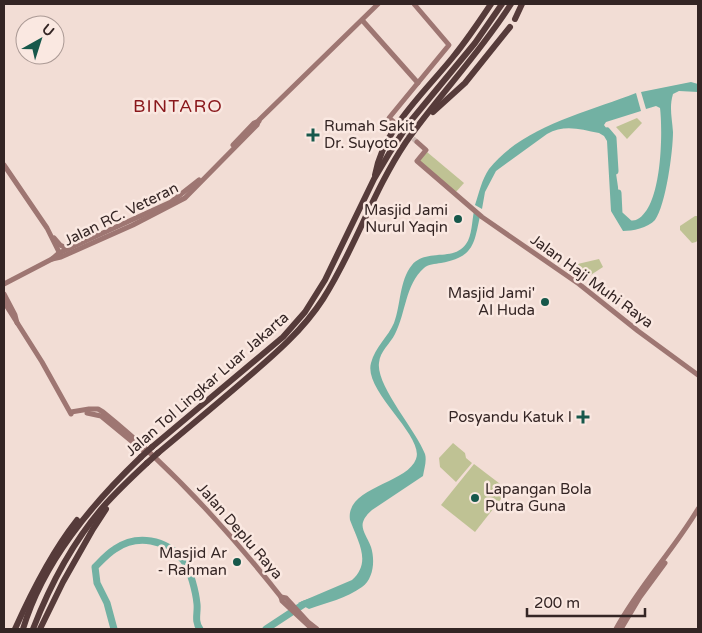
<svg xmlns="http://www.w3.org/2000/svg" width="702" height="633" font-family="'Varela Round',sans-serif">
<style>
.green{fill:#bfc294}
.water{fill:#72b1a3}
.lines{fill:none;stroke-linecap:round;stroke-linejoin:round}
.river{stroke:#72b1a3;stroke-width:7}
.secondary-tunnel{stroke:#ccb8b2;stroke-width:5;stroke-dasharray:5 2.5;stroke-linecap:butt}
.secondary{stroke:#9e7672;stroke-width:5}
.highway{stroke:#563b3a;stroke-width:6}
.highway-bridge{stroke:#563b3a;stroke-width:6}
.poi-dot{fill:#17584b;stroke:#fae8e1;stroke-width:2}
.labels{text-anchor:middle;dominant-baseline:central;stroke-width:5;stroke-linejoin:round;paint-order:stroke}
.poi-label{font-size:15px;fill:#342524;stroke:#fae8e1;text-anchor:end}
.street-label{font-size:15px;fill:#342524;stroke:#fae8e1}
.quarter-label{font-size:18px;letter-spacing:1px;fill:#89171b;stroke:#fae8e1}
</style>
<rect width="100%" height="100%" fill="#f2ddd5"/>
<g class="green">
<polygon points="637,118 642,123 627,139 616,127"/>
<polygon points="427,152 464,183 455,193 418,162"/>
<polygon points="695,216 698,216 698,240 696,242 692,243 680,230 680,226"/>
<polygon points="599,259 603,267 583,280 569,266"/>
<polygon points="453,443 465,453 466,458 472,463 456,482 440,467 439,458"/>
<polygon points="474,464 508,490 475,532 441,505"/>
</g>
<g class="water">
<path d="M691,82L698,84V92L679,91L673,94C669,107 672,118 673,132C673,151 666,205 655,220C648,228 632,231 623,231L611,211L607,141L604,136L599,133C580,129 564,124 547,134L496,171L485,192L482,209L475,205C479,193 482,179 489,169C523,126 588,112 636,93L641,111L606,122L604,125L612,136L614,143L613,153L618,187L619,208L621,216L626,221C663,227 663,131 660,108L656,106L646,109L641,92Z"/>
<path d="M474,211L480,216C474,244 474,257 441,263C435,264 428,264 424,268C405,285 406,313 395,334C390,344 380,351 379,363C376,386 416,430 425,454C427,461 424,469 423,476L372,510C355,525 365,531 371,547C375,560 374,578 362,587C347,598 326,603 309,609L298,603L352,580C372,562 358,542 350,520C345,487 407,484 416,459C425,436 363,391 371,363C375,347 388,337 394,323C401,305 399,281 412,265C426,248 454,262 466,244C472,236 472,220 474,211Z"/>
</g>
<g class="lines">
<g class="river">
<polyline points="607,131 613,138 615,171"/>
<polyline points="618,193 619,214 630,224 634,224"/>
<path d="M114,629L107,603L97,583L95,567C101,561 107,554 115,549C137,534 166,539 183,560C190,568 196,593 197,604C198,613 194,621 200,629"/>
<polyline points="266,629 304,604 310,602"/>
</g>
<polyline class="secondary-tunnel" points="396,124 417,142"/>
<g class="secondary">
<polyline points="362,20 418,83"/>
<polyline points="395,123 389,118 449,45 414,4"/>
<polyline points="417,142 426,150 417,161 482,217 579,284 638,331 698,375"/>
<polyline points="233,145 254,123 259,121"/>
<polyline points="4,165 47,228 61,256"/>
<polyline points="54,238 60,245 68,249"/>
<polyline points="52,259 61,257 133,225 185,198 257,125 259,120 378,4"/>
<polyline points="4,284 52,259 59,253 171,202 199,180"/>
<polyline points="4,294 15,315 17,323"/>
<polyline points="4,302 42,362 71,414"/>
<path d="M71,412L89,409H98L103,412C170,466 228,530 281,597L282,601L312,629"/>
<polyline points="87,413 101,416 146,453"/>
<polyline points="281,597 286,598 308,622 317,629"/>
<path d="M616,629C639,586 673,551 698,509"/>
<polyline points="621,629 640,597 665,563"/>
</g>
<g class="highway">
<polyline points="515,19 522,4"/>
<polyline points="433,112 465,83 510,27"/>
<path d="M375,175C383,129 425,92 453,57C467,40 479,22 491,4"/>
<polyline points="152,447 283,337 305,312 325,280 374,179 390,152 409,123 475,43 502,4"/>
<path d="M158,453C188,428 218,403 247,378C275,354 303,330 323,299C355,249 373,191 406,142C439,95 480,53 511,4"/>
<path d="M15,629C32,591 51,553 77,520"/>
<path d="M23,629C43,562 91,505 141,457"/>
<path d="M33,629C50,585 72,543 103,507C117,491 132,477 147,463"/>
<polyline points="40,629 63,582 93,529 106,509"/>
</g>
<g class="highway-bridge">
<polyline points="141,457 152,447"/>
<polyline points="147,463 158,453"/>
</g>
</g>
<g class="poi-dot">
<path d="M310.5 127.5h5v5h5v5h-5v5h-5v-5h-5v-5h5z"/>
<circle cx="458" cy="219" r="5"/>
<circle cx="545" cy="302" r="5"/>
<path d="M580.5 409.5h5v5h5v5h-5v5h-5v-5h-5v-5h5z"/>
<circle cx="475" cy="498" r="5"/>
<circle cx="237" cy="562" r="5"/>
</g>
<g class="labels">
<g class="poi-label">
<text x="324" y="126" text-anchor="start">Rumah Sakit<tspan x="324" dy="17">Dr. Suyoto</tspan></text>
<text x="448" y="210">Masjid Jami<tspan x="448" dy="17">Nurul Yaqin</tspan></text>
<text x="535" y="293">Masjid Jami'<tspan x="535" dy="17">Al Huda</tspan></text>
<text x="572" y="417">Posyandu Katuk I</text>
<text x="485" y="489" text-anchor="start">Lapangan Bola<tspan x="485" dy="17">Putra Guna</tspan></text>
<text x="227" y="553">Masjid Ar<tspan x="227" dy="17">- Rahman</tspan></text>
</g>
<g class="street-label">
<text transform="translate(121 214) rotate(-26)">Jalan RC. Veteran</text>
<text transform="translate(592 281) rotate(36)">Jalan Haji Muhi Raya</text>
<text transform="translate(207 384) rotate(-41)">Jalan Tol Lingkar Luar Jakarta</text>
<text transform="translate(240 531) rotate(49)">Jalan Deplu Raya</text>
</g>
<g class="quarter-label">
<text x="178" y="106">BINTARO</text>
</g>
</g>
<rect width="702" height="633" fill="none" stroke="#342524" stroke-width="10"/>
<g transform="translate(40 40) rotate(39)"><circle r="24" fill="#fae8e1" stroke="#ab9a95"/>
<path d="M0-4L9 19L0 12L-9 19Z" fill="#17584b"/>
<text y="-8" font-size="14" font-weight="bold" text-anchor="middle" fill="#342524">U</text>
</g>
<path d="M527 608v8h118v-8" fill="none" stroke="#342524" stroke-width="2.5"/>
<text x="534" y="608" font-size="15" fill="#342524" stroke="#fae8e1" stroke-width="4" paint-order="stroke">200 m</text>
</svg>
